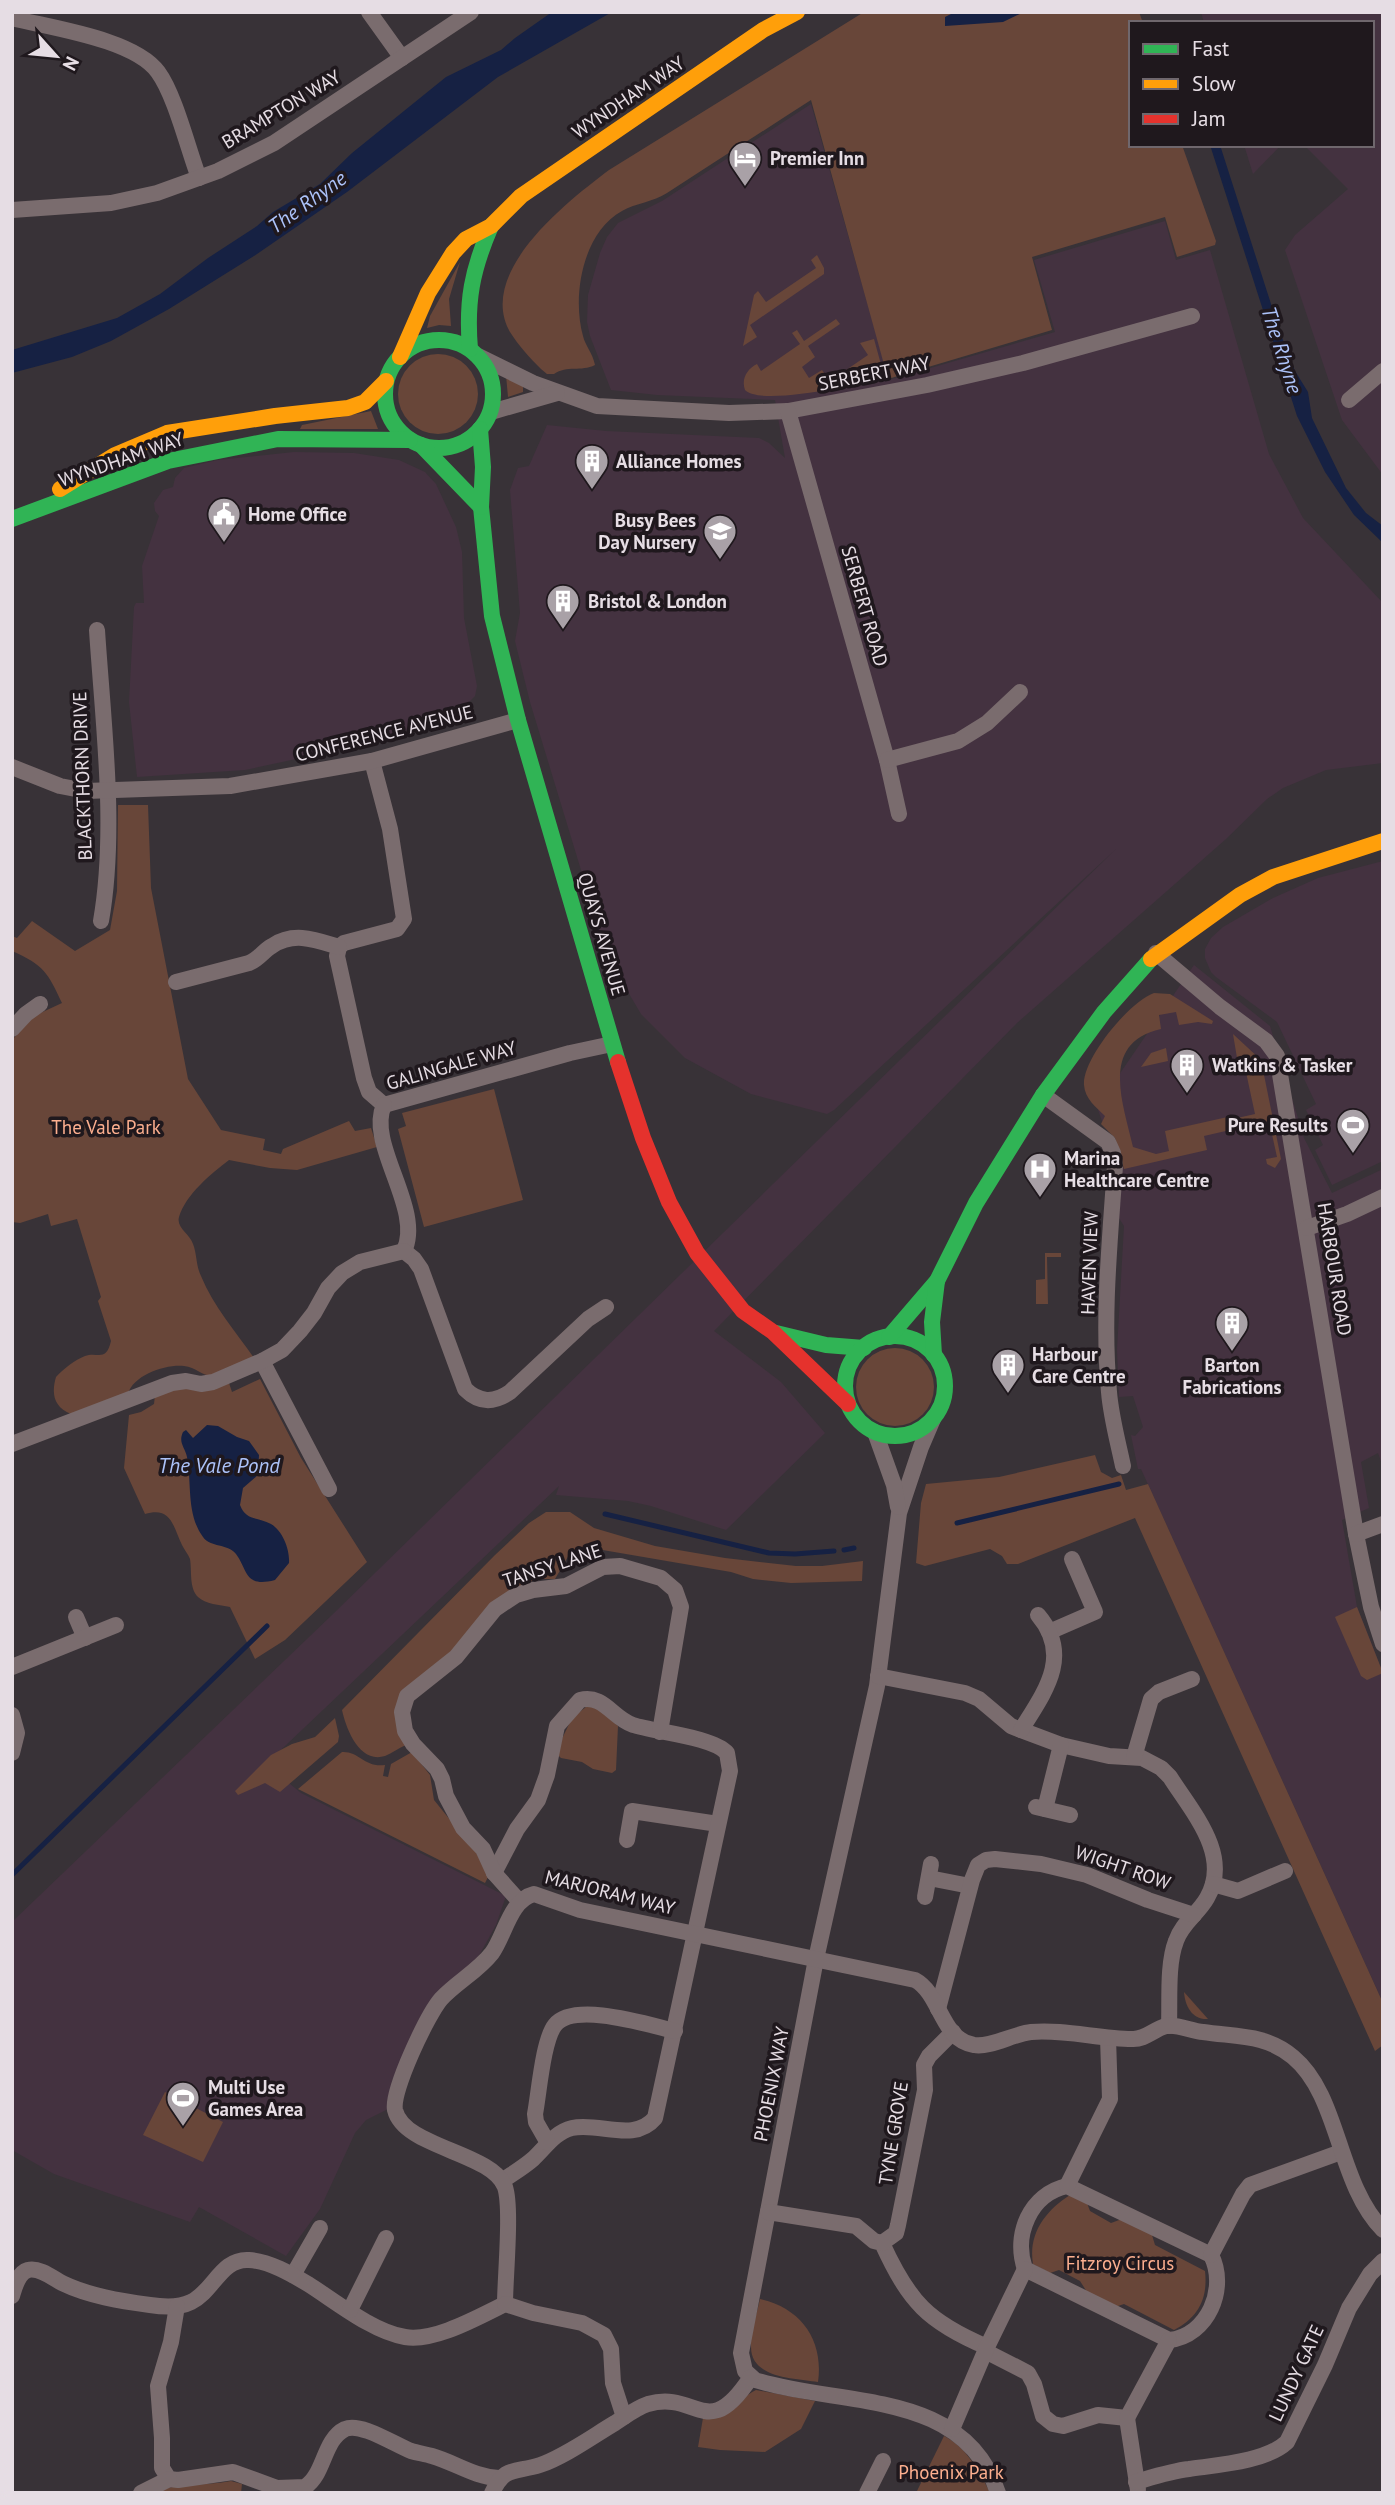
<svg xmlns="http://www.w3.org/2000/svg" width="1395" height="2505" font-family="'PT Sans',sans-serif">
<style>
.built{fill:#443240}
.green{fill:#684639}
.water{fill:#162143}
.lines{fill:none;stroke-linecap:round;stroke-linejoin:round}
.stream{stroke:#162143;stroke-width:5}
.street{stroke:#7a6c6e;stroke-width:16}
.fast{stroke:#30b455;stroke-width:16}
.slow{stroke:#ff9f0a;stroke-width:16}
.jam{stroke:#e5322d;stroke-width:16}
.labels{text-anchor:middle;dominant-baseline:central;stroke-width:7;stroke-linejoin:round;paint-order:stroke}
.street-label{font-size:19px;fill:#e6dde4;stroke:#1f181d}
.poi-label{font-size:19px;font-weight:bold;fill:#e6dde4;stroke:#1f181d;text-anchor:start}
.park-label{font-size:19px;fill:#fdaf8f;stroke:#1f181d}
.water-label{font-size:21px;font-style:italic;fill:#acc2f9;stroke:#1f181d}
</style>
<rect width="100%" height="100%" fill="#383237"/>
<g class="built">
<polygon points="1201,12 1383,12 1383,475 1342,420 1285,250 1295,235 1348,189 1304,145 1372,145 1372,23 1204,23"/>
<polygon points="811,104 889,380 1055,332 1034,260 1165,221 1176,260 1210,250 1269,454 1303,518 1383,603 1383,763 1326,770 1283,788 1267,799 1226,839 1017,1023 714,1331 781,1382 825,1433 726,1530 651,1506 628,1501 556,1495 559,1486 266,1764 301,1793 506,1896 496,1925 476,1961 406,2052 392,2081 388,2109 366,2120 355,2133 320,2209 286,2256 199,2207 190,2222 54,2174 12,2150 12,1922 332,1615 1116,849 834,1110 827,1114 751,1094 685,1058 641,1014 602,948 598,926 530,702 515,641 520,613 510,490 518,468 529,466 547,425 606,431 759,438 769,443 785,458 775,400 657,395 611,390 590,336 587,322 588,295 600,253 607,237 618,223 662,201"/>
<polygon points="1244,145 1281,145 1253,174"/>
<polygon points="294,452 354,453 399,460 425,472 436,484 456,527 462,552 464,618 477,686 475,696 458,713 436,717 384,740 245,770 137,777 129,702 134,607 136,603 144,603 142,566 159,516 155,511 154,503 163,490 173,487 175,478 184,468 218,460"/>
<polygon points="1383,861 1383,1161 1332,1185 1315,1150 1323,1145 1306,1110 1316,1104 1277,1022 1216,977 1211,972 1205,958 1205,949 1211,938 1223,927 1273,898 1318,878"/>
<polygon points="1194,965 1270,1026 1304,1138 1332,1193 1383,1169 1383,1467 1378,1453 1361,1462 1369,1508 1342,1520 1357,1607 1383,1673 1383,2003 1141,1469 1138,1469 1131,1435 1135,1436 1143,1427 1133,1396 1119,1397 1117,1350 1124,1226 1119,1218 1123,1160 1120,1146 1115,1135 1103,1124 1097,1107"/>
</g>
<g class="green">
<path d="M864,12H1139L1143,23H1131V145H1182L1216,241L1215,245L1177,257L1165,217L1032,257L1052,330L888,379L811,100C763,131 715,162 667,193C653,202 636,203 622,211C582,233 572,297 583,336C585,345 593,354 595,365C581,372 567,365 554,374H547L541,369C530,358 518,345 510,332C476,272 568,201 609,170Z"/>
<polygon points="817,255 824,268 824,274 750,325 757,337 743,346 754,295 758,291 766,302 816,268 811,260"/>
<polygon points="460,262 449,299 451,326 439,325 427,328 430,316"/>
<path d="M836,319L840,324L808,346L815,357L802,367L809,378L822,370L830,381L868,355L860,343L874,339L885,379C859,383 762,407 745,390C741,379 747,369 757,364L761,371L800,344L792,333L797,330L804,341Z"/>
<circle cx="438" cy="394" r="40"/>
<polygon points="506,375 523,382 523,392 508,397"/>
<polygon points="371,411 378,429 300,429 302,425"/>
<path d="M118,805H148L151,888L188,1079L221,1130L265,1139L263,1150L281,1154L283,1149L349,1121L355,1131L371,1128L377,1147L297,1170L270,1168L229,1160C211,1174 186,1194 179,1217C176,1228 190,1234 193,1244C197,1254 196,1266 201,1276C213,1306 236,1332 254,1358C244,1363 231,1372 220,1375C202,1379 198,1367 184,1366C166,1364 133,1375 128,1394L71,1414C54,1407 51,1394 56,1377C63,1369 75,1360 85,1356C97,1351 106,1363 111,1341L98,1301L101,1297L77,1219L51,1226L48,1214L20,1223L12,1222V1040L34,1016L62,1003C48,973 44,965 12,951V936L17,938L32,921L75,951L110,930L117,891Z"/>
<path d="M1154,993L1170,994L1213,1021L1212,1024L1198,1022L1179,1025L1176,1012L1159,1015L1161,1029C1099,1043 1123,1103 1133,1147L1156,1154L1169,1151L1165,1131L1232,1116L1233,1119L1255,1114L1244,1063L1237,1058L1233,1034L1261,1060L1281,1159L1275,1168L1267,1164L1266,1159L1277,1157L1269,1121L1204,1136L1207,1150L1124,1169L1115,1138L1101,1124L1105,1116C1096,1107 1085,1099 1084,1085C1082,1059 1130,1001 1154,993Z"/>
<polygon points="1166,1048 1168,1061 1141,1067 1151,1053"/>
<polygon points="494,1089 523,1200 424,1227 398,1129 406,1126 402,1113"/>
<polygon points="1045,1253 1061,1253 1061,1257 1047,1257 1048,1304 1036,1304 1036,1280 1045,1279"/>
<circle cx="895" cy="1387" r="39"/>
<path d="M260,1379L301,1458L367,1562L285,1640L255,1659L230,1607C220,1605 205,1604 198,1597C189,1588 192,1571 190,1559C188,1554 184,1549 182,1545C173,1527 172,1506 145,1514L124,1468L129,1415L141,1412L154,1404L155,1395L177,1387L229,1383L232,1392Z"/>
<polygon points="1095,1455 1101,1472 1112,1478 1121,1475 1126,1490 1148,1484 1383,2003 1383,2045 1375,2051 1135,1518 1018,1564 1007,1564 1002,1556 990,1549 925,1566 916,1563 921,1503 926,1484 999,1477"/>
<path d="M546,1512H570L594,1528L655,1546L725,1558L796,1566H822L863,1561L862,1581L791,1583L753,1579L731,1572L585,1547L569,1555L555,1579H536L500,1597L469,1634L396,1707V1722L406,1745C399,1748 392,1753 385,1756C359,1764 346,1728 342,1710L495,1555L529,1523Z"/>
<polygon points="1357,1607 1383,1673 1367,1680 1361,1676 1335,1617"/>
<polygon points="591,1703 618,1726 616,1770 612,1773 593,1769 582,1762 561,1758 558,1755 557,1749 572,1718"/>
<polygon points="335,1718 339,1736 338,1742 280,1792 265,1783 238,1795 235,1791 271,1755 292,1744 315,1737"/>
<path d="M342,1752C359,1751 365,1768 385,1765L383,1776L388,1777L391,1764L412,1752L430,1775L434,1800L476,1852L488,1877L485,1883L298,1789Z"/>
<path d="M1184,1992L1208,2019C1192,2020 1185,2006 1184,1992Z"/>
<polygon points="165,2092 223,2122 203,2162 143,2135"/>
<path d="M1070,2195L1087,2203L1090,2211L1111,2223L1122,2219L1152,2235L1155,2245L1205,2271C1208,2298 1199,2317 1174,2330L1124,2304L1115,2307L1087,2292L1080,2281L1059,2270L1050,2273L1033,2264C1028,2234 1045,2211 1070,2195Z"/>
<path d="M760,2299C801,2308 824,2340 818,2382C796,2378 751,2379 751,2347C750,2332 757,2314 760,2299Z"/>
<path d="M756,2390L815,2401L801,2429L765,2452L720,2450L698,2447L703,2418C734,2421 733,2401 756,2390Z"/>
<path d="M944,2436C966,2447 980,2472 990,2493H916Z"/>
<path d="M231,2481L242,2484L241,2493H153C172,2483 208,2486 231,2481Z"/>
</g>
<g class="water">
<polygon points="552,12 612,12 498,77 347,192 257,254 169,309 111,341 72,357 12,373 12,350 117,318 160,294 208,258 257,226 273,212 320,184 352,153 446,77 501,50 515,38"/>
<polygon points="955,12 1024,12 1003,22 945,26 945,17"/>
<polygon points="1210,145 1220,145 1281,335 1295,371 1308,392 1312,418 1346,488 1366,513 1383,526 1383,543 1354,515 1325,472 1297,416"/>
<path d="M207,1425L218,1426L237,1437L249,1441L259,1455L258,1475L243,1488L240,1505C246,1521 258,1517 271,1524C283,1531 290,1550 289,1563L275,1580C244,1588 248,1570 236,1554C227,1543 211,1548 203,1537C186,1514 192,1483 187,1457C185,1447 178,1443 183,1432L186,1430L193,1438Z"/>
</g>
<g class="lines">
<g class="stream">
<polyline points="605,1514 769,1553 795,1554 834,1551"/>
<polyline points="957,1523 1119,1484"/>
<polyline points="844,1550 854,1548"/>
<polyline points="12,1875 267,1626"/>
</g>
<g class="street">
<polyline points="369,12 402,58"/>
<path d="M12,18C51,28 134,39 158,72C175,95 188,149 199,178"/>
<polyline points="12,210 111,203 157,193 218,171 274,143 471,12"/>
<polyline points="478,356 533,383 597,406 729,413 788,411 927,385 1023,363 1192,316"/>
<polyline points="1349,400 1383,371"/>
<polyline points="788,411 887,760 899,814"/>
<polyline points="491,412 557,393"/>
<path d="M97,630C103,723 117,829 101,921"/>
<polyline points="887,760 958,741 987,723 1020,692"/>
<polyline points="372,761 390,829 404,919 397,929 344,943 339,947 337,956 364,1078 369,1092 384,1105"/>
<polyline points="12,767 60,786 86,791 230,786 372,761 518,720"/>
<polyline points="1156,953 1220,1007 1266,1041 1277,1056 1356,1534 1371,1607 1383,1644"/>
<path d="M176,982L249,963C259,959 263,951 272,946C294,931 316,940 339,947"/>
<polyline points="12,1029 26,1014 40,1004"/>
<path d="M1043,1095L1108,1142L1113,1153L1115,1166C1110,1241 1102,1317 1109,1392C1111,1417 1118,1442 1123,1466"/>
<polyline points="384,1105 570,1053 612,1044"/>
<path d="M384,1105C366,1144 424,1209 404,1251"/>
<polyline points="1307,1228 1347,1214 1383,1197"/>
<path d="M404,1251L414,1259L421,1269L465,1389C479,1403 494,1403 510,1392L588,1319L606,1307"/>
<polyline points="262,1361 329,1489"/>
<path d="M933,1419L921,1447L899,1513L877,1686L816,1959L741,2353L745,2371L755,2380C840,2407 964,2388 998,2493"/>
<polyline points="875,1432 894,1485 898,1507"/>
<polyline points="12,1444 172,1383 186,1381 201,1384 213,1382 262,1361 282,1350 300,1331 314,1313 328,1288 342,1273 360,1262 404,1251"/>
<polyline points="1356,1534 1383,1524"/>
<polyline points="76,1617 85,1638"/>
<polyline points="1049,1632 1095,1612 1072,1559"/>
<polyline points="12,1667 116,1625"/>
<path d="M878,1676L965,1693L979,1699L1011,1726L1021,1730L1061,1745L1109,1756L1142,1758L1161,1768L1170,1777C1192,1812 1232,1855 1207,1898C1198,1914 1182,1923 1176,1941C1167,1964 1170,2000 1169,2026"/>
<polyline points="12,1715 17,1733 12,1753"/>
<path d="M1021,1730C1044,1693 1073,1656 1038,1615"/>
<polyline points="1134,1757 1151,1699 1159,1692 1192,1679"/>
<polyline points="1036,1807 1070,1815"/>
<polyline points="1045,1809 1061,1745"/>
<polyline points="627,1840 632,1811 718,1824"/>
<path d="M494,1873L517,1829L538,1800L547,1775L557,1726L580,1700C604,1694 612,1718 633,1725C655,1732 713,1737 727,1753L730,1771L655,2118C634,2143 600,2122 572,2128C555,2132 545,2148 533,2159C524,2167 512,2174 502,2181"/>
<polyline points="929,1878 970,1886"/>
<polyline points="1213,1884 1238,1891 1285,1871"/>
<polyline points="925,1897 931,1864"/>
<polyline points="520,1902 494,1873 483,1849 463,1828 446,1796 442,1779 437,1769 413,1744 405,1731 402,1712 407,1696 456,1657 495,1609 516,1595 533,1590 566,1586 603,1567 620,1566 661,1578 675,1590 681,1607 660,1732"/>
<polyline points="938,2009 972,1880 978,1865 986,1860 995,1859 1041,1864 1087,1875 1148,1900 1194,1915"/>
<path d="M548,2143L536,2122L535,2114C539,2093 543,2040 555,2025C574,2001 649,2025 675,2031"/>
<path d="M1067,2186L1211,2255C1228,2288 1208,2336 1169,2340L1025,2269C1013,2235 1030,2194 1067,2186Z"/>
<polyline points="1067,2186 1110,2099 1108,2038"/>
<path d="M768,2212L856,2226L874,2241L882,2243C909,2302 928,2322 987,2347"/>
<polyline points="882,2243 896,2233 898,2225 925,2090 924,2065 929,2056 953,2032"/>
<polyline points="1211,2255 1243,2194 1250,2185 1341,2152"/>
<polyline points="293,2275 320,2228"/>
<path d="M12,2296C15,2286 18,2273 28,2270C39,2267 53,2278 62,2283C89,2296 120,2301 150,2305C163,2307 179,2308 191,2302C214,2291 221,2258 249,2260C269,2261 291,2274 308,2284C335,2301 373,2332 405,2337C435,2342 478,2317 505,2304"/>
<path d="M505,2304C505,2278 512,2208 505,2187C492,2152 404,2148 395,2110C391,2091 428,2014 441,1999C457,1982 478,1971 492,1953C505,1935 510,1900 534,1894L580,1910L915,1980C941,1994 941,2040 974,2045C990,2048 1013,2034 1031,2032C1064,2029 1099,2039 1132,2039C1145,2040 1154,2029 1166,2026C1178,2024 1191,2031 1203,2032C1236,2037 1266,2034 1293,2057C1340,2096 1337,2183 1383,2230"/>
<polyline points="505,2304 533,2313 582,2323 604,2335 611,2349 613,2383 624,2417"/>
<path d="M177,2306L171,2342L158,2386L162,2438V2468L169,2479L178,2480L233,2472L277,2488L305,2487C325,2474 323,2440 345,2429C361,2422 395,2445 411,2451C418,2453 425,2454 432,2456C456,2463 474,2477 499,2478"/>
<polyline points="350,2310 386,2238"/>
<polyline points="985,2351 1028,2373 1034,2384 1043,2416 1053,2424 1063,2426 1098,2415 1127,2418 1169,2340"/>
<polyline points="1127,2418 1138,2490"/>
<polyline points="952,2429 987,2347 1025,2269"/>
<path d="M1136,2482C1153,2477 1171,2471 1189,2469C1216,2465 1266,2462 1287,2442L1325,2365L1349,2308L1370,2274L1383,2261"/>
<polyline points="141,2493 169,2479"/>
<path d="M492,2493C505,2465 515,2473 540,2465C564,2457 593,2436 615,2423C626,2416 636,2408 648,2404C698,2390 707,2444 751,2377"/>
<polyline points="867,2493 883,2461"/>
</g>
<g class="fast">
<circle cx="439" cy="394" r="54"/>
<path d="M470,349C466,301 472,270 491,226"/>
<polyline points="480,429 483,467 481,507 492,616 518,720 618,1062"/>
<polyline points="421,445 481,507"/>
<polyline points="12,519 168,461 278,439 410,440"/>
<polyline points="776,1333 826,1345 864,1348"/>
<circle cx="895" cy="1386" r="50"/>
<polyline points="889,1337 937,1281 976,1203 1043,1095 1104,1012 1151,959"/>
<polyline points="934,1355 932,1322 937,1281"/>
</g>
<g class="slow">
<polyline points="400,357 428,293 453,253 466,239 491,226 521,196 763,30 797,12"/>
<polyline points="60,489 115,455 167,433 275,416 348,408 365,402 386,381"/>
<polyline points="1151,959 1240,895 1273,877 1383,841"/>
</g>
<polyline class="jam" points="618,1062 643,1138 669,1202 697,1253 743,1311 773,1332 848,1404"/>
</g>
<defs>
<symbol id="hotel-pin" viewBox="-11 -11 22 30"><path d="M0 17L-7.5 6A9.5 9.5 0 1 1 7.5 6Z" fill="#a9a1a7" stroke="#1f181d"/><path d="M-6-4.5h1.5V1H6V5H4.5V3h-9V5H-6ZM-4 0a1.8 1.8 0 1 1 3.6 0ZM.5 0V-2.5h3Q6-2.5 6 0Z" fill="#fff"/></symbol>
<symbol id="building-pin" viewBox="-11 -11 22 30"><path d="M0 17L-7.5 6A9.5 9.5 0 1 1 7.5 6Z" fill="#a9a1a7" stroke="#1f181d"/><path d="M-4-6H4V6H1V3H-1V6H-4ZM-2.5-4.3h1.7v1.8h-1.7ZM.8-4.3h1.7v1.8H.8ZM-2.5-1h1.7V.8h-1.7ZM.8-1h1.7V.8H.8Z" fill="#fff"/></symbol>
<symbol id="civic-pin" viewBox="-11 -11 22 30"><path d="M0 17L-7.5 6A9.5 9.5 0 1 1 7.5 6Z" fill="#a9a1a7" stroke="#1f181d"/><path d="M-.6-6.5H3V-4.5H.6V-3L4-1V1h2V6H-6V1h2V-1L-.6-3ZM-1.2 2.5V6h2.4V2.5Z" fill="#fff"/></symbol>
<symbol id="school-pin" viewBox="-11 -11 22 30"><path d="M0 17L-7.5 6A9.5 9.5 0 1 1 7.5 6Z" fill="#a9a1a7" stroke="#1f181d"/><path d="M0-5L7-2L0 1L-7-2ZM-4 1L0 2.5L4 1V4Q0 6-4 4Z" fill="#fff"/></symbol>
<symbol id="stadium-pin" viewBox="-11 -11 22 30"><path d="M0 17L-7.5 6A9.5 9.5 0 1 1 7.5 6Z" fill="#a9a1a7" stroke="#1f181d"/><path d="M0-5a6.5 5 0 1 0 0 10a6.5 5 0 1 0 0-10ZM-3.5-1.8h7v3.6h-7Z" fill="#fff"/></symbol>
<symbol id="hospital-pin" viewBox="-11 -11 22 30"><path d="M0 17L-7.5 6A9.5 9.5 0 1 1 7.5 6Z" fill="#a9a1a7" stroke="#1f181d"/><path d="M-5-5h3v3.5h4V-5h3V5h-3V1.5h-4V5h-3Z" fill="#fff"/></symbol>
</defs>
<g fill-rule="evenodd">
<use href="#hotel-pin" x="726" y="139" width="38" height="52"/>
<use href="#building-pin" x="573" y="442" width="38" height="52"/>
<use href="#civic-pin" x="205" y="495" width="38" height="52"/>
<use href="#school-pin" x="701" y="512" width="38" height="52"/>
<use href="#building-pin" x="544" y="582" width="38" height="52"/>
<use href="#building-pin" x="1168" y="1046" width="38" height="52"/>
<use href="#stadium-pin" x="1334" y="1106" width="38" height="52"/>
<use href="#hospital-pin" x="1021" y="1150" width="38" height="52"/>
<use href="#building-pin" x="1213" y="1304" width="38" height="52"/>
<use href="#building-pin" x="989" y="1346" width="38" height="52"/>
<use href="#stadium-pin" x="164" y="2079" width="38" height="52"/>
</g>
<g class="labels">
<g class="street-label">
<text transform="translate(628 97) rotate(-34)">WYNDHAM WAY</text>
<text transform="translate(281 109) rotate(-31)">BRAMPTON WAY</text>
<text transform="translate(874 373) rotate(-11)">SERBERT WAY</text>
<text transform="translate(121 459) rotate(-19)">WYNDHAM WAY</text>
<text transform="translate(865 606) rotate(74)">SERBERT ROAD</text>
<text transform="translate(384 733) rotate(-14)">CONFERENCE AVENUE</text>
<text transform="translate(82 776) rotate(-92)">BLACKTHORN DRIVE</text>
<text transform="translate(602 934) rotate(74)">QUAYS AVENUE</text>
<text transform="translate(451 1065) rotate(-16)">GALINGALE WAY</text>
<text transform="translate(1089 1263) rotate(-88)">HAVEN VIEW</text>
<text transform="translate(1335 1269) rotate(81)">HARBOUR ROAD</text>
<text transform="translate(552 1565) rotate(-18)">TANSY LANE</text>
<text transform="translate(1123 1867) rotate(19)">WIGHT ROW</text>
<text transform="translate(610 1892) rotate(14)">MARJORAM WAY</text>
<text transform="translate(771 2084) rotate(-79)">PHOENIX WAY</text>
<text transform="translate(893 2133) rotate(-81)">TYNE GROVE</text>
<text transform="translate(1296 2373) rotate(-65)">LUNDY GATE</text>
</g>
<g class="poi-label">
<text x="770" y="158">Premier Inn</text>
<text x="616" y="461">Alliance Homes</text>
<text x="248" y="514">Home Office</text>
<text x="696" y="520" text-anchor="end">Busy Bees<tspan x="696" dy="22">Day Nursery</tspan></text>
<text x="588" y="601">Bristol &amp; London</text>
<text x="1212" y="1065">Watkins &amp; Tasker</text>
<text x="1328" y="1125" text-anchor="end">Pure Results</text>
<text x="1064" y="1158">Marina<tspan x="1064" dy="22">Healthcare Centre</tspan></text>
<text x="1032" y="1354">Harbour<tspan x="1032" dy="22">Care Centre</tspan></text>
<text x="1232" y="1365" text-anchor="middle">Barton<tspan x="1232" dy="22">Fabrications</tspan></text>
<text x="208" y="2087">Multi Use<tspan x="208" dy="22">Games Area</tspan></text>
</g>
<g class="park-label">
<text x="106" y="1127">The Vale Park</text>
<text x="1120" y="2263">Fitzroy Circus</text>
<text x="951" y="2472">Phoenix Park</text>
</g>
<g class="water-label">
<text transform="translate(307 202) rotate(-36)">The Rhyne</text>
<text transform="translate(1282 350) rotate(72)">The Rhyne</text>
<text x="219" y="1465">The Vale Pond</text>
</g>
</g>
<rect width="1395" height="2505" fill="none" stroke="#e6dde4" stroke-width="28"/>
<rect x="1129" y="21" width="245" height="126" fill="#1f181d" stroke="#6f676d" stroke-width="2"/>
<rect x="1143" y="44" width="35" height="10" fill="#30b455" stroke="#6f676d" stroke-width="2"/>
<text x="1192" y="56" font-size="21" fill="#e6dde4">Fast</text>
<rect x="1143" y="79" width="35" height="10" fill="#ff9f0a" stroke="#6f676d" stroke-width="2"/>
<text x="1192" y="91" font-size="21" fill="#e6dde4">Slow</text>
<rect x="1143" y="114" width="35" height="10" fill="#e5322d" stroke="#6f676d" stroke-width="2"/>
<text x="1192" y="126" font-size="21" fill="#e6dde4">Jam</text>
<g transform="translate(56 56) rotate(117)" stroke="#1f181d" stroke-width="5" paint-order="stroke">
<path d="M0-5L12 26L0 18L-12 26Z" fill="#e6dde4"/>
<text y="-10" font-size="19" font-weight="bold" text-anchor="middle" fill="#e6dde4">N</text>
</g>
</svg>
